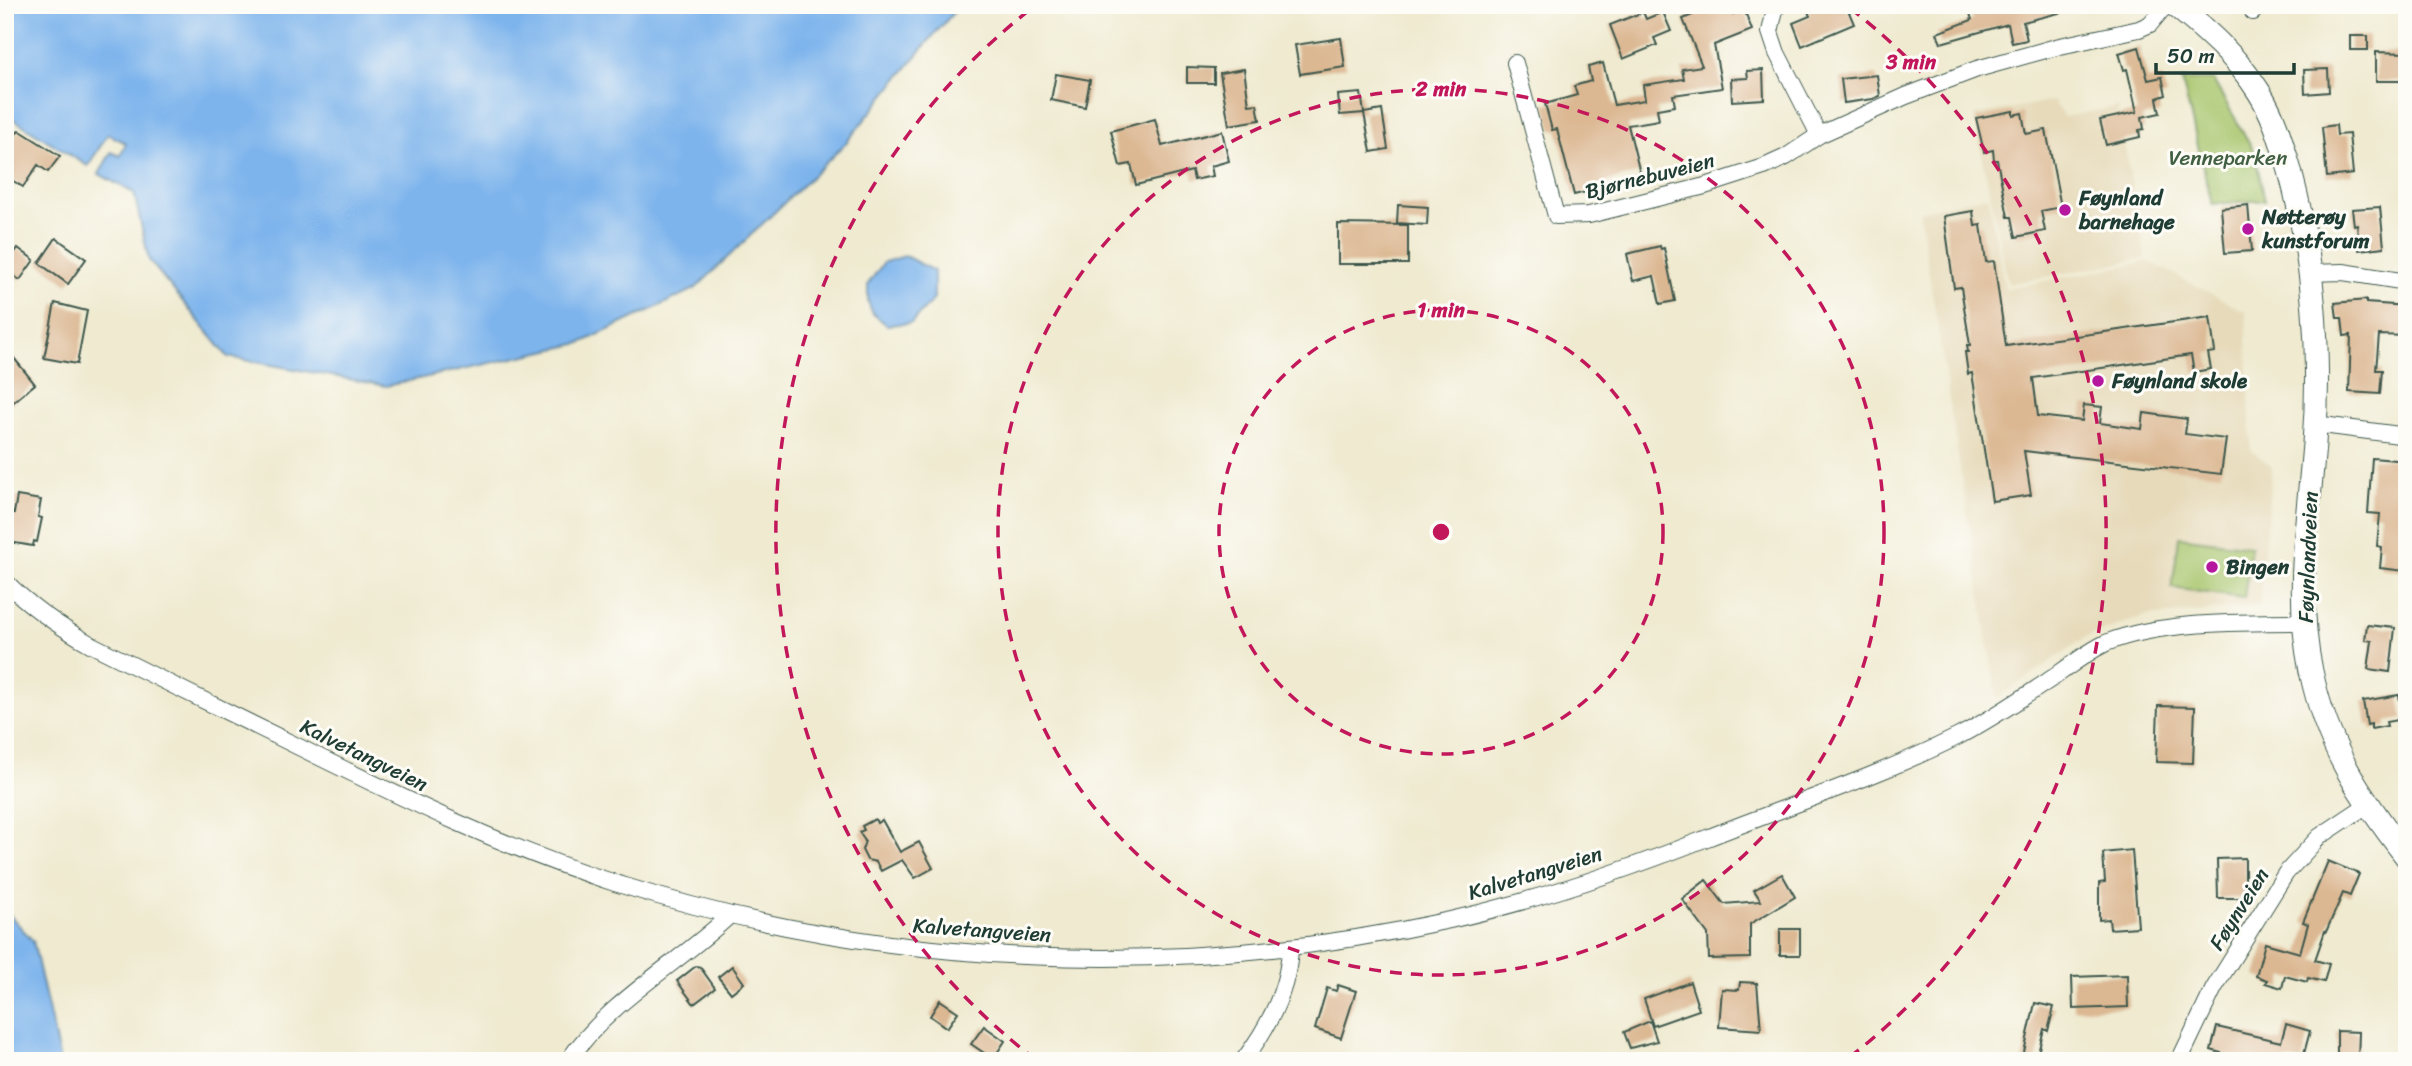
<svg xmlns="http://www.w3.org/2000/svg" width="2412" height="1066" font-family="Sriracha,sans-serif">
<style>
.built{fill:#e6daba}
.green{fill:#a7c56c;stroke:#638150;stroke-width:2}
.water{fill:#7db4ec;stroke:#4e7890;stroke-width:2}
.building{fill:#dbb792}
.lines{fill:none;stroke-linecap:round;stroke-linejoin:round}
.street-casing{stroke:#3e574b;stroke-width:18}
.secondary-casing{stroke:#3e574b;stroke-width:25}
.street{stroke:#fff;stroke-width:16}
.secondary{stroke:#fff;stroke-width:23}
.ring{fill:none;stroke:#c2185b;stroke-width:3.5;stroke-dasharray:12 9}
.poi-dot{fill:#b5179e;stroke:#fdfcf7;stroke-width:2.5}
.labels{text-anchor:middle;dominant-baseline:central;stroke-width:6;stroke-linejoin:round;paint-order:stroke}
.park-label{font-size:21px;fill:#415f42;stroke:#fdfcf7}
.street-label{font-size:21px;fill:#1f3d34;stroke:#fdfcf7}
.poi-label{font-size:21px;font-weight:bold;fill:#1f3d34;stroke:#fdfcf7;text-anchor:start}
.centre{fill:#c2185b;stroke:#fdfcf7;stroke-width:3.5}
.ring-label{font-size:21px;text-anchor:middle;font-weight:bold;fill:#c2185b;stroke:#fdfcf7;stroke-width:6;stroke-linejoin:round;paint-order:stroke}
</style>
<rect width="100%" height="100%" fill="#fdfcf7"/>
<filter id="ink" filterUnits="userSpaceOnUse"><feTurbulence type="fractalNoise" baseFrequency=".0143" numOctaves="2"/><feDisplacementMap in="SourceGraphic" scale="14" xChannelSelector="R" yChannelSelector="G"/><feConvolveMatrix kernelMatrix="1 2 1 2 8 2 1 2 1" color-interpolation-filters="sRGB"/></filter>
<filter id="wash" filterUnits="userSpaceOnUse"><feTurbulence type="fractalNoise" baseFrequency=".00686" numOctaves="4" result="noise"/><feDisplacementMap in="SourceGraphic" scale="28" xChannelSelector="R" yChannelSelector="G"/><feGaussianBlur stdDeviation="1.57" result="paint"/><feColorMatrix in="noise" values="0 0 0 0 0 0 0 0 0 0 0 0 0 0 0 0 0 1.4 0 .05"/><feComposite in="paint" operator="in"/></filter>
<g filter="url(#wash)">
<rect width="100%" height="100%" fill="#efead0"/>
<g class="built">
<polygon points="2053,101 2064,117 2117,107 2146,258 2008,284 1974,115"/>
<polygon points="1988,196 2005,289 2148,261 2246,312 2251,450 2272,467 2259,606 2145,616 2086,637 1997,698 1919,211"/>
</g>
<g class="green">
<polygon points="2182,80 2213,80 2254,151 2265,200 2212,204"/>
<polygon points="2179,537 2251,546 2244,598 2172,588"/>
</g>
<g class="water">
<polygon points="5,5 960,5 932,37 844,145 695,289 581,343 386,386 228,357 149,260 134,193 99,174 111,152 120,156 126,143 108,134 88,166 5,114"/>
<polygon points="905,256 934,271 934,299 911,323 887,325 872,313 868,301 868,284 884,262"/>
<polygon points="5,910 33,941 60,1061 5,1061"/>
</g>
<g id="blocks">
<g class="building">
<polygon points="1715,5 1729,5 1733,14 1744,9 1752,30 1714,45 1722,88 1673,95 1675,106 1657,109 1659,120 1628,125 1640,173 1605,182 1606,187 1574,195 1557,129 1552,130 1545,104 1577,95 1574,86 1591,81 1588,67 1603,63 1614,105 1645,100 1643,85 1684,79 1682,69 1702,66 1683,19"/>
<polygon points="1805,5 1846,5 1854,24 1802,46 1793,23 1810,16"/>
<polygon points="1984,5 2067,5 2067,11 2023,22 2027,40 2012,43 2008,24 1941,43 1937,33 1972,20 1969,10"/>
<polygon points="1643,12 1646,19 1663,12 1671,31 1654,38 1657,45 1623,59 1610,25"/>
<rect x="2350" y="36" width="18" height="14"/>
<polygon points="1341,38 1345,67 1300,74 1295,45"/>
<polygon points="2139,47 2148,80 2162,77 2166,95 2157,98 2160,113 2142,117 2144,129 2139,130 2140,137 2106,145 2100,120 2137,112 2127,69 2124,70 2119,53"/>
<polygon points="2376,52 2407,53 2407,81 2376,81"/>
<polygon points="1187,67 1214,68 1214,83 1187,83"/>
<polygon points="1244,69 1249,105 1257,104 1260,120 1229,125 1220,73"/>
<polygon points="2328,69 2329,92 2305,94 2304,70"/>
<polygon points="1763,70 1764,99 1732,101 1731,79 1748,78 1747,71"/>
<polygon points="1056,74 1090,80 1085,107 1051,100"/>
<polygon points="1877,75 1880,96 1873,99 1844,103 1841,79"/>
<polygon points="1361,93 1364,113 1340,115 1338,95"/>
<polygon points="1382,110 1388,149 1371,152 1364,113"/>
<polygon points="2013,111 2013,115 2022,113 2026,134 2046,130 2061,207 2041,211 2045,231 2016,237 2012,217 2008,217 1997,160 1994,160 1993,150 1984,152 1976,118"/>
<polygon points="1155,119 1162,146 1222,131 1229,161 1211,166 1213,176 1194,180 1192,171 1136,185 1131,164 1120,166 1111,131"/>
<polygon points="2336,125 2337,135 2349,134 2353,174 2327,177 2322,127"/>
<polygon points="19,130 60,156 48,172 38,165 23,187 5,176 5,135 12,140"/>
<polygon points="1398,205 1428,207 1427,225 1397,223"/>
<polygon points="2248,205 2252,251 2225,253 2221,208"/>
<polygon points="2380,207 2384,247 2359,250 2357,224 2354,225 2352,209"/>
<polygon points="1973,211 1975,226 1981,225 1986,262 1994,261 2006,346 2210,317 2215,352 2208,353 2211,369 2194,372 2191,355 2033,378 2038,416 2082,421 2084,405 2102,407 2100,423 2142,429 2144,413 2187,419 2185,434 2226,439 2221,474 2024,451 2031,495 1992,501 1972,373 1968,374 1965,352 1968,352 1967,345 1970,345 1962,294 1961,287 1954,288 1944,216"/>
<polygon points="1338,224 1408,225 1408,264 1338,264"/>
<polygon points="56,238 86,259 68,284 39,263"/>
<polygon points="1660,246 1661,249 1664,248 1675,301 1660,304 1654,276 1633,281 1627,254"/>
<polygon points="18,248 34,260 20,280 5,270 5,266"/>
<polygon points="2366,300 2366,303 2407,306 2407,336 2379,335 2376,370 2382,370 2380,394 2349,392 2351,335 2344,336 2342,318 2337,318 2335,303"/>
<polygon points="55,303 87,311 77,364 44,358"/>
<polygon points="5,347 35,384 5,409"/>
<polygon points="2372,458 2407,461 2405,571 2380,568 2382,547 2377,546 2380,514 2368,513"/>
<polygon points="17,496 41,500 38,517 42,518 37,542 34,541 33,546 9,542 10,537 5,536 5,511 14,513"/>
<polygon points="2367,625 2395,628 2390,672 2368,669 2372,641 2365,640"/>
<polygon points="2399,695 2403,719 2386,722 2387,726 2371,729 2371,724 2367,725 2363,701"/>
<polygon points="2158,706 2195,707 2193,763 2156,762"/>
<polygon points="875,819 877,823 882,820 900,852 919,842 933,868 915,878 902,860 881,871 876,862 867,860 862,850 865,841 859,832 864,830 862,826"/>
<polygon points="2132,850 2138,927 2110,929 2109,919 2099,920 2099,883 2105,882 2103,853"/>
<polygon points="2245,858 2245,898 2218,898 2217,859"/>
<polygon points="2328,861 2359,874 2350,896 2343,893 2326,932 2325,931 2315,960 2329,964 2324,982 2308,978 2307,982 2285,976 2282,988 2265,983 2267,980 2256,976 2265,943 2300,953 2308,924 2303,922"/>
<polygon points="1782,874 1795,897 1750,924 1750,958 1709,959 1708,934 1682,899 1706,880 1724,904 1761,901 1754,890"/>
<rect x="1780" y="929" width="20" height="26"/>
<polygon points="696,966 700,967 715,988 694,1004 677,981"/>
<polygon points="732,966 744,983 731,993 718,977"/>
<polygon points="2127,975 2128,1007 2073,1009 2072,977"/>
<polygon points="1690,982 1699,1010 1653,1026 1644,999"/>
<polygon points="1740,982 1757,983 1761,1030 1719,1027 1722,989 1739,990"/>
<polygon points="1338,985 1356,991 1341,1038 1315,1029 1327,988 1336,991"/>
<polygon points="940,1000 958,1012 947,1028 930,1016"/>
<polygon points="2035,1003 2054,1007 2048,1031 2044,1029 2036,1061 2022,1061"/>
<polygon points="1650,1021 1657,1041 1630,1048 1624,1032"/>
<polygon points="2286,1024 2310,1031 2302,1061 2248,1061 2211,1050 2217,1027 2281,1042"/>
<polygon points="984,1026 1005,1041 993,1059 971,1044"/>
<polygon points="2337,1031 2359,1032 2358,1061 2337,1061"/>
</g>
</g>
</g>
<g filter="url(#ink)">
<use href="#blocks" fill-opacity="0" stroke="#3e574b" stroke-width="2"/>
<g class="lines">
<defs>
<g id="street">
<polyline points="1776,5 1770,32 1777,53 1819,135"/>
<polyline points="2252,5 2253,12"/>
<polyline points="1515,63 1556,216 1589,215 1705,186 1764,167 1786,157 1819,135 1906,96 1977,69 2060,46 2139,29 2150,24 2166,5"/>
<polyline points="2310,273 2343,272 2407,282"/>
<polyline points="2315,424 2407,436"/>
<path d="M5,581C31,608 60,627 92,645C162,680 233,715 303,749C404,799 507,849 615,883C883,968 1176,981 1450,920C1537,900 1624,871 1707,838C1790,805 1877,777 1957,737C1992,719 2024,697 2057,675C2072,664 2089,651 2106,643C2160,621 2245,622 2304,622"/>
<path d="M568,1061C610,1000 677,965 730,915"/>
<path d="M1243,1061C1268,1028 1289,989 1290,947"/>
<polyline points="2179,1061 2214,988 2286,873 2319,837 2367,805"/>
</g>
<path id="secondary" d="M2175,5C2207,31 2237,57 2259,92C2275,117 2282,144 2290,171C2314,260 2321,352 2314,444C2308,520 2295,596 2311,671C2327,748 2360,796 2407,857"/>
</defs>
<use href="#street" class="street-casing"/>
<use href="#secondary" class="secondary-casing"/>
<use href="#street" class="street"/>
<use href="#secondary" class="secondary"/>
</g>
</g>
<g class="ring">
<circle cx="1441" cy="532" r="222"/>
<circle cx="1441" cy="532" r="443"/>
<path d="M1036 1060A665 665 0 0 1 1032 8M1850 8A665 665 0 0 1 1846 1060"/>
</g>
<g class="poi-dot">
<circle cx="2065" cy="210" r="7"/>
<circle cx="2248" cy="229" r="7"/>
<circle cx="2098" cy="381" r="7"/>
<circle cx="2212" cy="567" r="7"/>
</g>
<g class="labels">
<g class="park-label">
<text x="2228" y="158">Venneparken</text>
</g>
<g class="street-label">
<text transform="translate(1650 176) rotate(-14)">Bjørnebuveien</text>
<text transform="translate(2308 557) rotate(-88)">Føynlandveien</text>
<text transform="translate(364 755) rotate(26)">Kalvetangveien</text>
<text transform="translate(1535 873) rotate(-17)">Kalvetangveien</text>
<text transform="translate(2239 909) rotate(-58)">Føynveien</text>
<text transform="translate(982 930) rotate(4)">Kalvetangveien</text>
</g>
<g class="poi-label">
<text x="2079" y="198">Føynland<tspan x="2079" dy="24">barnehage</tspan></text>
<text x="2262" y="217">Nøtterøy<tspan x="2262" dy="24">kunstforum</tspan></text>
<text x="2112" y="381">Føynland skole</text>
<text x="2226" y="567">Bingen</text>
</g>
</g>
<circle cx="1441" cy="532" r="10" class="centre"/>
<g class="ring-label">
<text x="1911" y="69">3 min</text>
<text x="1441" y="96">2 min</text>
<text x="1441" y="317">1 min</text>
</g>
<rect width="2412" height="1066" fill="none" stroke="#fdfcf7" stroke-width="28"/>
<path d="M2156 63v10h138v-10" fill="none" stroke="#1f3d34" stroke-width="3.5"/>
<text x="2167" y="63" font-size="21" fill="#1f3d34" stroke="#fdfcf7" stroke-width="5" paint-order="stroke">50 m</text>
</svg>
